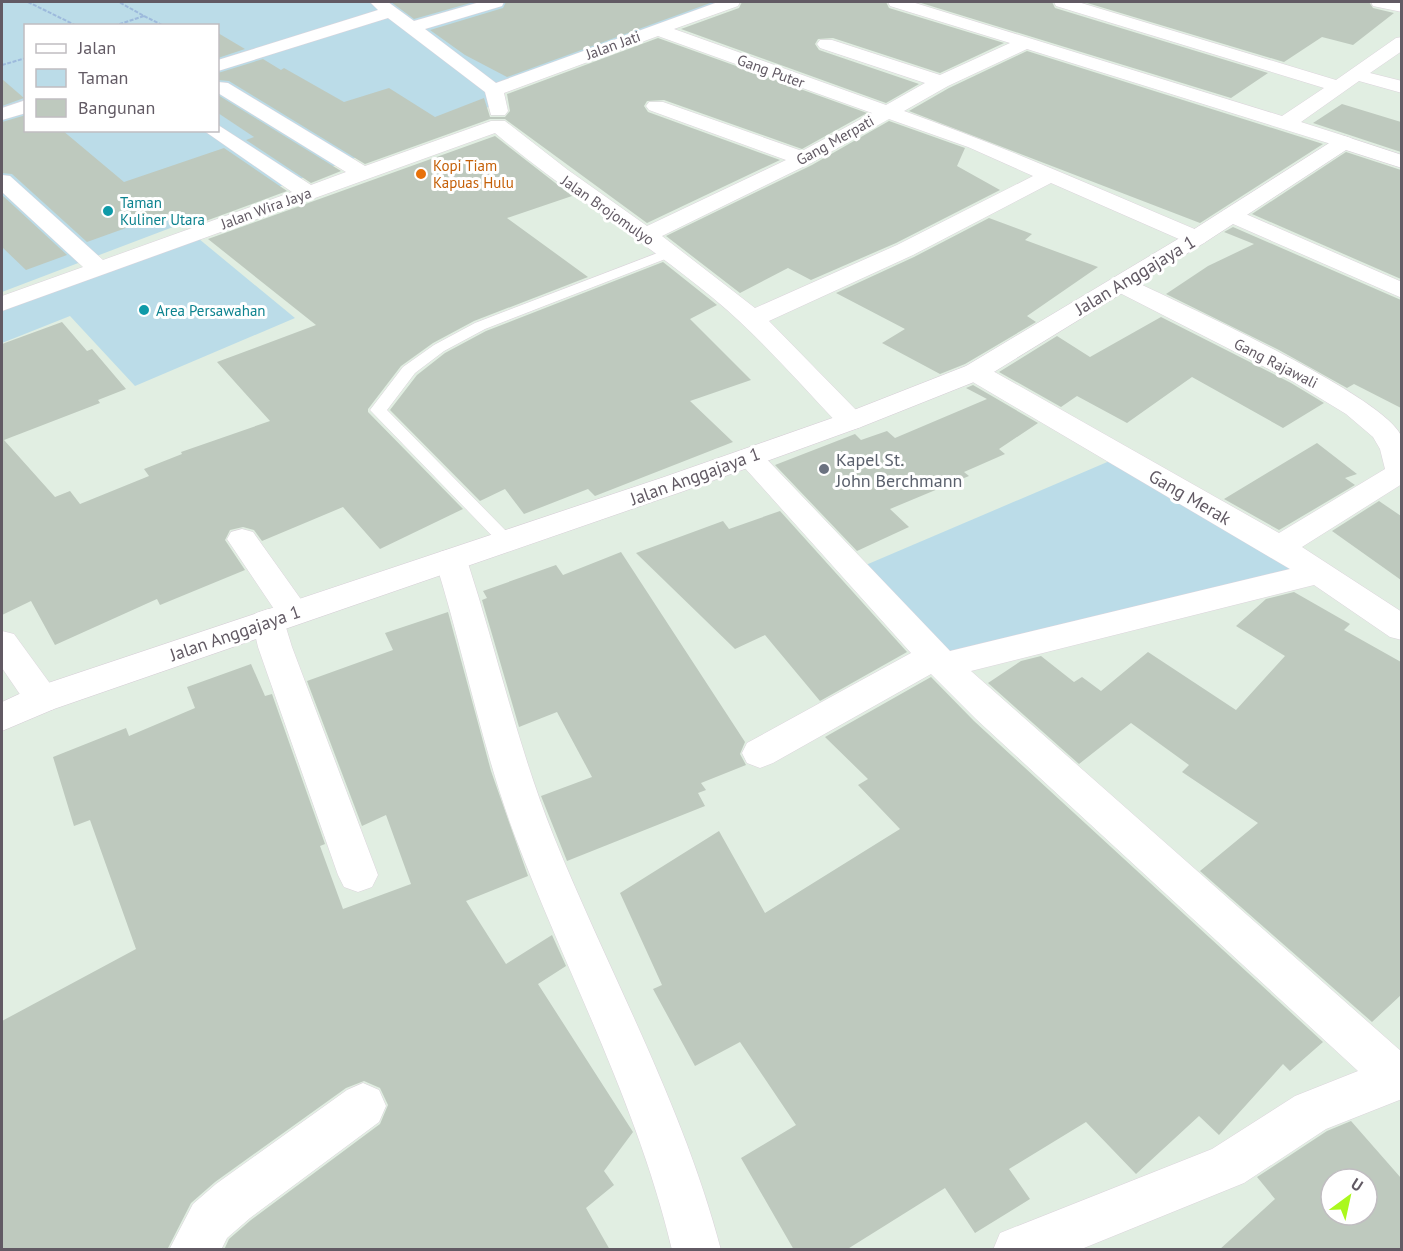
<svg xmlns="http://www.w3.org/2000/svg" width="1403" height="1251" font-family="'PT Sans',sans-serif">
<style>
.green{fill:#bbdce8}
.building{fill:#bec9be;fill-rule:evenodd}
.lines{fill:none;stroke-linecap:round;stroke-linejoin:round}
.service-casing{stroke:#dcd4dc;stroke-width:1}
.minor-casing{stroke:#dcd4dc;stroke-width:1}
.secondary-casing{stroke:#d6ccd6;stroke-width:1}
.path{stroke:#9dbadc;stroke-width:2;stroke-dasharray:4 1.5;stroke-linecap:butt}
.service{fill:#fff;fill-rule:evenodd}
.minor{fill:#fff;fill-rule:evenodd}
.secondary{fill:#fff;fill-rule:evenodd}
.food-dot{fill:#e8710a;stroke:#fff;stroke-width:2}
.culture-dot{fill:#0f9aa8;stroke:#fff;stroke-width:2}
.worship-dot{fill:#6b7280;stroke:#fff;stroke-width:2}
.labels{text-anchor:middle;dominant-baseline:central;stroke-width:6;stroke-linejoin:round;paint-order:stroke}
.far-street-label{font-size:15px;fill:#625a64;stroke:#fff}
.far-food-label{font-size:15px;fill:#c56008;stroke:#fff;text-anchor:start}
.far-culture-label{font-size:15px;fill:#0d838f;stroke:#fff;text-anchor:start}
.street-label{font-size:18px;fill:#625a64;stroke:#fff}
.worship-label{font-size:18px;fill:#5b616d;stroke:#fff;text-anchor:start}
</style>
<rect width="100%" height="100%" fill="#e1eee2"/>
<g class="green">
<polygon points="2,2 723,2 493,89 499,103 2,292 2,113 25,104 26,130 218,130 218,26 26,26 25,103 2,111"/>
<polygon points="193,234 295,318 135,386 70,316 2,343 2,305"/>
<polygon points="1119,457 1319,573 943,665 854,570"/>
</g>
<g class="building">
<polygon points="391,2 474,2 414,19"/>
<polygon points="506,2 713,2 507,77 465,55 430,30 503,8"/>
<polygon points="742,2 886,2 889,8 1004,43 940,73 833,38 818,39 815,44 819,50 919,84 886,103 681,29 739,8"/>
<polygon points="918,2 1052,2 1055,8 1268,73 1231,98"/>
<polygon points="1084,2 1369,2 1373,8 1394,13 1353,45 1322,37 1284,62"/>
<polygon points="218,33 245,49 218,58"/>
<polygon points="658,38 867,113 802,149 664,100 647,101 644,106 648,112 780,160 647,223 505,119 490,119 365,164 229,81 218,80 218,73 263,59 281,70 284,68 344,102 389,88 435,117 484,98 490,117 505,117 510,111 507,94"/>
<polygon points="1027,51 1323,144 1200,223 909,111 949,88"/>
<polygon points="2,79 24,98 2,106"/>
<polygon points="218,95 341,171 311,183 246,140 254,137 218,113"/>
<polygon points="1342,104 1401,122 1401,152 1313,123"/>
<polygon points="26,115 26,130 62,130 124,182 224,148 287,191 192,226 184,219 176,222 165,214 87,242 12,174 2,173 2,122"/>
<polygon points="889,121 965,148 957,166 1000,190 896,243 811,280 788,268 740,293 666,236 812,165"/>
<polygon points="495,136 572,196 507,218 588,277 474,321 433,343 401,366 368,409 368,412 463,509 380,549 343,507 262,541 254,530 243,527 230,530 225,540 245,570 160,605 157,599 55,645 31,601 2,615 2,344 62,322 87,351 92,349 126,389 98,400 100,403 4,440 55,497 70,491 80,504 149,476 144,469 182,454 181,452 270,421 217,362 316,325 208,239"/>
<polygon points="1346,152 1401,170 1401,279 1252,214"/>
<polygon points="2,195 67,255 26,270 2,247"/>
<polygon points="989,218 1032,234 1025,240 1098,267 1027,316 1036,322 965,364 940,374 882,343 905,329 836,293 914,257"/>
<polygon points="1233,227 1401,300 1401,408 1354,384 1347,388 1279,350 1166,294 1208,266 1254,244 1224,232"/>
<polygon points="663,262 717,305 690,319 751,380 690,401 733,442 595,496 588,489 524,514 505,489 480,501 390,410 417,375 445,353 486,331"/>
<polygon points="1161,317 1291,383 1324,403 1283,428 1192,377 1127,423 1077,396 1061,407 999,372 1057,336 1090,357"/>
<polygon points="973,385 1038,423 999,449 1005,454 964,472 969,476 890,509 909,527 857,551 775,465 855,434 861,440 887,431 895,438 987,399 966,388"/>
<polygon points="1317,443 1357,474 1345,478 1355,485 1279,530 1224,499"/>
<polygon points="1379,501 1401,516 1401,580 1332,531"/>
<polygon points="780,511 907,652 820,701 765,635 735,649 636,553 723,521 729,529"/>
<polygon points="621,552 745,742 740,754 746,765 701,783 706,790 698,793 705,806 567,861 541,796 592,777 557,712 519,727 482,600 487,598 483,591 556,565 563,575"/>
<polygon points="1294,592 1350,624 1344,630 1401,662 1401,995 1372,1022 1200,871 1258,823 1182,772 1189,765 1131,723 1079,764 988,683 1021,661 1041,656 1074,682 1082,677 1101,691 1148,652 1236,710 1285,656 1236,626 1266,599"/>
<polygon points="448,612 491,771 528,876 466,901 506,964 552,935 566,966 538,984 633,1132 604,1171 614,1185 586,1208 610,1250 224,1250 229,1239 251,1220 380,1124 388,1105 380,1088 364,1081 346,1088 215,1182 191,1203 167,1250 2,1250 2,1021 136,949 90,820 74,826 53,757 126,728 129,736 195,708 187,687 251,664 265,696 272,694 325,844 320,846 343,909 411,884 386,815 362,826 307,681 393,650 385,633"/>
<polygon points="931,677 974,721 1323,1042 1290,1071 1283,1064 1219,1135 1199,1116 1136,1174 1086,1122 1009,1169 1030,1199 975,1233 945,1188 846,1250 794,1250 741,1158 796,1125 740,1042 695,1066 653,989 662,985 620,893 719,831 765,913 900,829 858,785 868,779 825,737"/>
<path d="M1351,1121L1401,1178V1250H1219L1275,1199L1257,1177L1327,1131ZM1331,1179H1367V1215H1331Z"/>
</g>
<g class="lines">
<defs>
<polygon id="service" points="668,249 675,253 673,256 485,329 444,351 415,373 387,410 515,540 512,544 506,546 500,544 370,410 403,367 434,345 475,323"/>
<g id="minor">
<path d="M370,2H388L414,21L480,2H504L502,6L425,29L496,83L718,2H740L738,6L674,29L886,105L925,83L820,48L817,44L820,40H832L940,75L1010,43L890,6L888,2H912L1282,116L1324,88L1056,6L1054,2H1078L1336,80L1396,38L1402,37V51L1370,73L1402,81V93L1359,81L1301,122L1351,138L1354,142L1351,146L1344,148L1027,49L948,86L904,111C1006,147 1104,191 1204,233L1208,238L1204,243L1196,245L1188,243L1051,183L913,255L769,321L861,415L865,421L861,427L851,430L841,427C799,383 760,337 713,298C643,240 565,192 495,133L2,311V296L83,267L2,192V175L10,176L103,260L292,192L203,130H218V125L311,185L346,172L218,93V82L228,83L365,166L491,121H505L568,170L647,226L786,160L649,110L646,106L649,102H663L802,151L872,113L658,36L504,93L508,111L505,115H491L485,92L388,18L218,71V60L378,10ZM889,119L968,147L1033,176L897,245L755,308L662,236L811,163Z"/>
<polygon points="1371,2 1402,2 1402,12 1373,6"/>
<polygon points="26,100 26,113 2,120 2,108"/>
<polygon points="1232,208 1402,282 1402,298 1224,220 1221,215 1224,210"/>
<path d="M1121,277L1130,279C1174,301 1391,398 1402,438C1403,451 1402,470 1402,484L1302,547L1402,612V640L1390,637L1314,585L971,671L1402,1052V1099L1326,1129L1244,1183L1079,1250H993L1000,1233L1212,1149L1295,1096L1358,1071L976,719L931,674L773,763L760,768L747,763L742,753L747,743L911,653L735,457L739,451L749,448L759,451L950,651L1290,569L966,378L962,372L966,366L975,364L984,366L1279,533L1385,469L1380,449L1373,437L1346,414L1292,381L1112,289L1109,284L1112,279Z"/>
<polygon points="242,529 253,532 310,612 306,620 294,624 284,621 292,647 378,875 372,887 358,892 344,887 338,875 258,647 252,621 256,613 268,609 276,612 227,539 231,532"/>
<path d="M451,549L462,552L467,560C497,652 518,748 554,837C610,975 683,1105 721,1250H672C638,1106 568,976 516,839C482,749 464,652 435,560L440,552Z"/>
<polygon points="2,631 14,634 54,689 59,699 54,709 42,712 30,709 2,668"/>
<polygon points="363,1083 379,1090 386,1106 379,1122 250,1218 227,1238 221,1250 169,1250 193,1204 216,1184 347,1090"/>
</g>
<polygon id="secondary" points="1344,136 1402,155 1402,168 1346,150 1204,243 984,378 861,427 684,491 54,709 2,731 2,702 30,689 664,477 841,415 966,366 1188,233 1337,138"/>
</defs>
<use href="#service" class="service-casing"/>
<use href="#minor" class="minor-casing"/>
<use href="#secondary" class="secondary-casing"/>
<g class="path">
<polyline points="28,2 77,26"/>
<polyline points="144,16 164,26"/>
<polyline points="114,26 144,16 119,2"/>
<polyline points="2,65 26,58"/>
</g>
<use href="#service" class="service"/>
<use href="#minor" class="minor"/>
<use href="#secondary" class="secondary"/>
</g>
<circle class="food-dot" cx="421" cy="174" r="6"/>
<g class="culture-dot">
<circle cx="108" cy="211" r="6"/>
<circle cx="144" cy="310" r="6"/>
</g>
<circle class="worship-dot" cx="824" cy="469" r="6"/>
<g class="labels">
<g class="far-street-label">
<text transform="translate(613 45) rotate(-20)">Jalan Jati</text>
<text transform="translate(771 71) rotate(20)">Gang Puter</text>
<text transform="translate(835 140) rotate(-29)">Gang Merpati</text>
<text transform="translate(266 208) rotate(-20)">Jalan Wira Jaya</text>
<text transform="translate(608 210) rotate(35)">Jalan Brojomulyo</text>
<text transform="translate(1276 363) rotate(27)">Gang Rajawali</text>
</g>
<g class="far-food-label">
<text x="433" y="165">Kopi Tiam<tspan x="433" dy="17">Kapuas Hulu</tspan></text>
</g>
<g class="far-culture-label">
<text x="120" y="202">Taman<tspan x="120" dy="17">Kuliner Utara</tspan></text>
<text x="156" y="310">Area Persawahan</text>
</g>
<g class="street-label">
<text transform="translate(1135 275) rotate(-31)">Jalan Anggajaya 1</text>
<text transform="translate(695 476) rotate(-20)">Jalan Anggajaya 1</text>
<text transform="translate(1190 497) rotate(30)">Gang Merak</text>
<text transform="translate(235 633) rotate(-19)">Jalan Anggajaya 1</text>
</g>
<g class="worship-label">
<text x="836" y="459">Kapel St.<tspan x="836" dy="21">John Berchmann</tspan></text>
</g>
</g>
<rect width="1403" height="1251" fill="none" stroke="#625a64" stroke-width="6"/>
<rect x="24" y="24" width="195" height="108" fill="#ffffff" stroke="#c0bdc1" stroke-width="1.5"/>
<rect x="36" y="44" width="30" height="9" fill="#ffffff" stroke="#c0bdc1" stroke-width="1.5"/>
<text x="78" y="54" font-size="18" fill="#625a64">Jalan</text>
<rect x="36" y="69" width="30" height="18" fill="#bbdce8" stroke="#c0bdc1" stroke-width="1.5"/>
<text x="78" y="84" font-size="18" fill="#625a64">Taman</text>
<rect x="36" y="99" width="30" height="18" fill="#bec9be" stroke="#c0bdc1" stroke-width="1.5"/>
<text x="78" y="114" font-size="18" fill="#625a64">Bangunan</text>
<g transform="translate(1349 1197) rotate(33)"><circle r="28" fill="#ffffff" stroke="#c0bdc1" stroke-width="1.5"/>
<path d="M0-4.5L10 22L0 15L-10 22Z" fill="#aaf81d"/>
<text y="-9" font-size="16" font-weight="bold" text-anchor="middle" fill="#625a64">U</text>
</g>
</svg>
